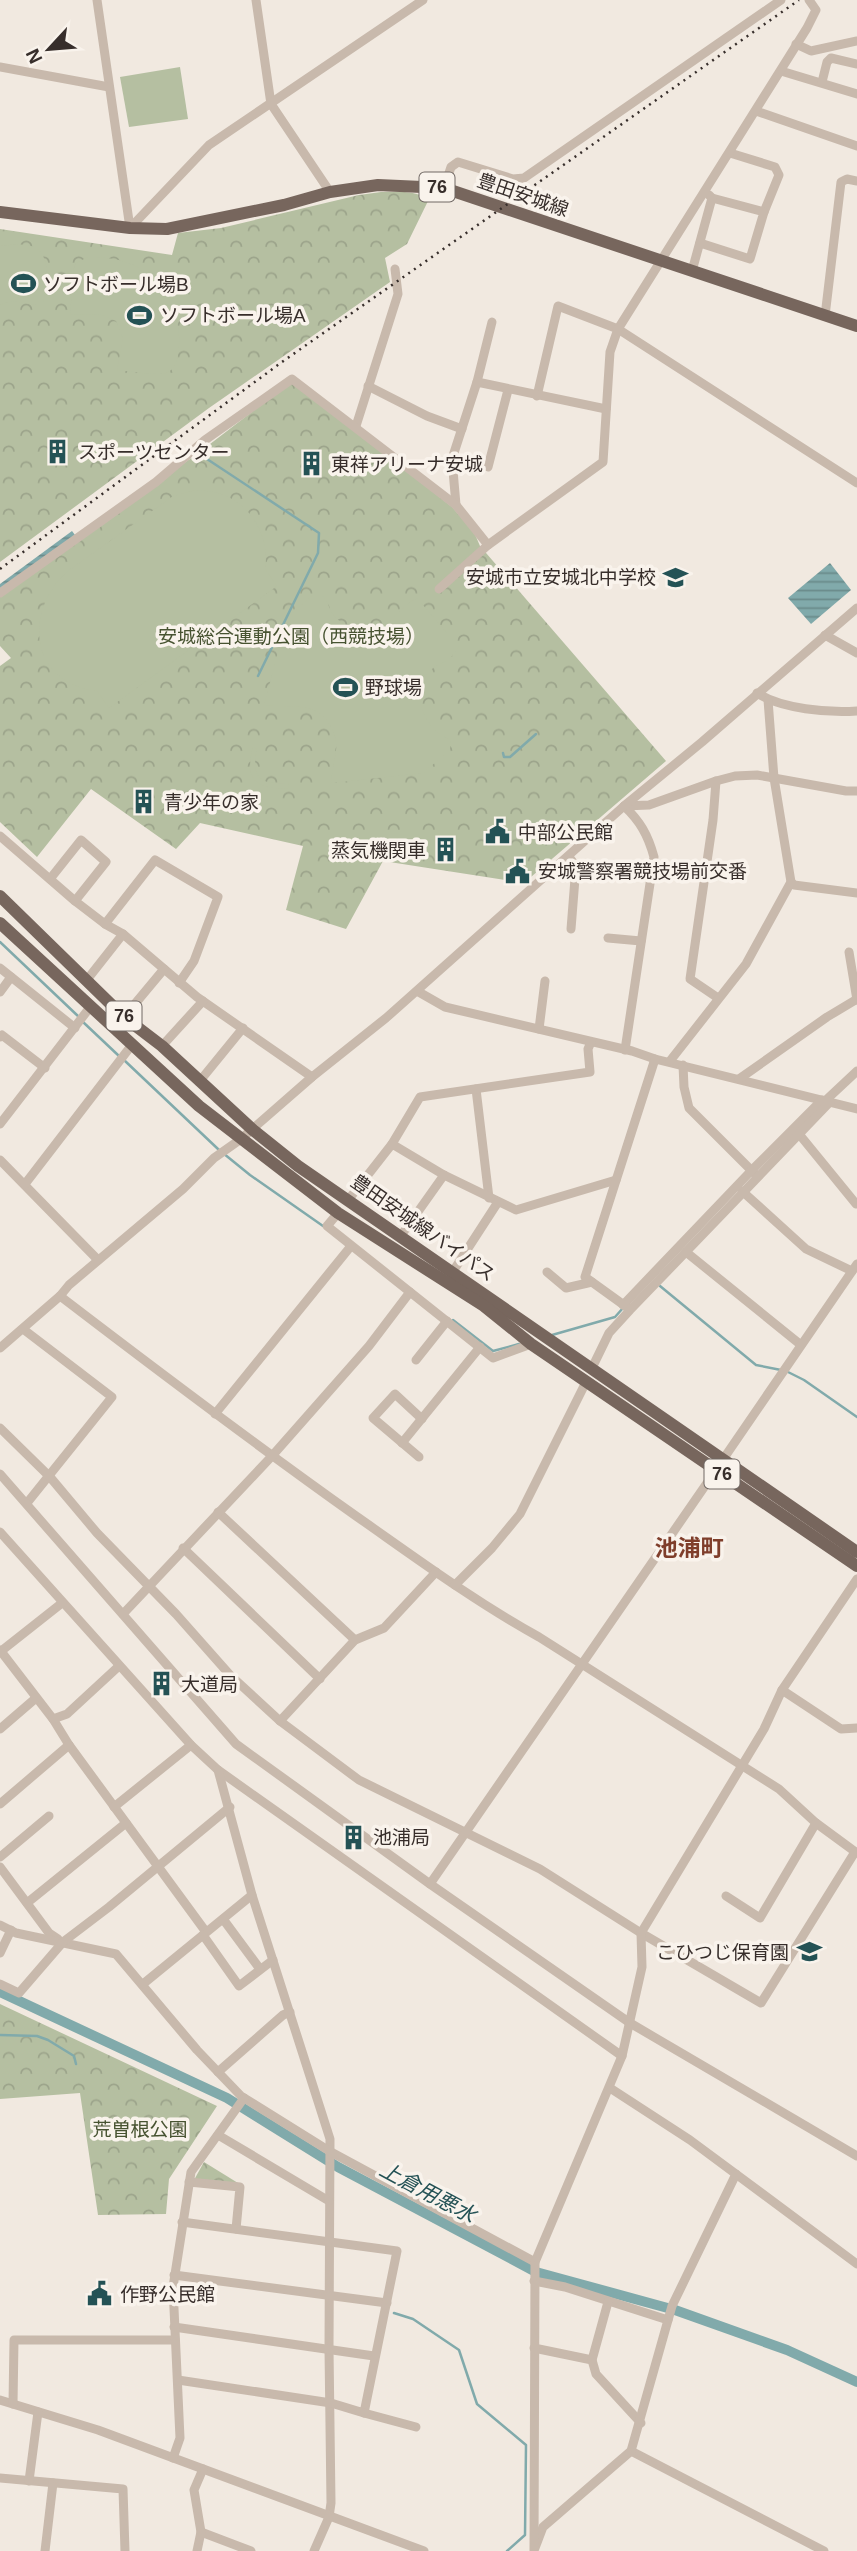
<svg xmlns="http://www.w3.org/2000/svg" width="857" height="2551" font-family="Helvetica,'Noto Sans JP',sans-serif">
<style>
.park{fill:url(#park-crowns)}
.garden{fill:#b5bfa1}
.water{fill:url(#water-rules)}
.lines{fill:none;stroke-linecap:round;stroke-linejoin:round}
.stream{stroke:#81aaab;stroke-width:2.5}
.canal{stroke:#81aaab;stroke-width:10}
.minor{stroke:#c8b9ac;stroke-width:9}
.major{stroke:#77665d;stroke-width:12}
.rail{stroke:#372e2b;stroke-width:2.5;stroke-dasharray:2 5;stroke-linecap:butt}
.labels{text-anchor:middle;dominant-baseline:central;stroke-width:7;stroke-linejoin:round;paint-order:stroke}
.shield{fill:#f9f3ec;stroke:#716965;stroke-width:2}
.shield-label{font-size:18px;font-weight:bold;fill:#372e2b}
.street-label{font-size:19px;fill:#372e2b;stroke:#f9f3ec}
.poi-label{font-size:19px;fill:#372e2b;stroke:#f9f3ec;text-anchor:start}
.park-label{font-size:19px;fill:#475331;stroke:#f9f3ec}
.water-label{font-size:21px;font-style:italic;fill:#245255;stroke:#f9f3ec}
.quarter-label{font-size:23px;font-weight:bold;fill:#7f3e2b;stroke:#f9f3ec}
</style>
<defs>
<pattern id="park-crowns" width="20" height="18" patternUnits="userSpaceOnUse" patternTransform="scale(1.75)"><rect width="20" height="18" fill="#b5bfa1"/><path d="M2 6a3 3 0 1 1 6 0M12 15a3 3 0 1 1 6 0" fill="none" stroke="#9ca48b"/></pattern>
<pattern id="water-rules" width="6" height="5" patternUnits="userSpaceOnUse" patternTransform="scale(1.75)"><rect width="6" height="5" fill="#81aaab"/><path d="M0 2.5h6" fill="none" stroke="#6a8b8b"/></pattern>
</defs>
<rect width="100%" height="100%" fill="#f1e9e0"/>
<g class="park">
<path d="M381,192C398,192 413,190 429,199L407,244L385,258L390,282L209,408L0,562V229L172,255L178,233L221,228L359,195Z"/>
<polygon points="292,381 452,507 474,532 480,546 666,761 524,883 383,861 346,929 286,910 303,846 200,823 176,849 91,789 37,857 0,822 0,666 11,658 0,646 0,596 201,451"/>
<polygon points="0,2004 217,2106 169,2179 166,2214 98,2215 80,2093 0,2099"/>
<polygon points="204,2162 238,2183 194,2180"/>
</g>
<g class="garden">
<polygon points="180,67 188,119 129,127 120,77"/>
<path d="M18,244C23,245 32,245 36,248C53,259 45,290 43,305C27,306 16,297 0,305V246Z"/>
<path d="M88,257C107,257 124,259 141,269C168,287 184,323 178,355C177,362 174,370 166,373C156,376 129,371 117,370L123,339L116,321L100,314L70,315L74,268L76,263Z"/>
<path d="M196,490C205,491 215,491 224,495C253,507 270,538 265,569L277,586L109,708L97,691C29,683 23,611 68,571L173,496Z"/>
<path d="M317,591C331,602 327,608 336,618C343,624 353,630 361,631C388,635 396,608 417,598L459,647C456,651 452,657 448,660C441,664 435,665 429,672C409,695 425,730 451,740L450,750L423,773L332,783C331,769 335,763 336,750C337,743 335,735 332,729C319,699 289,709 264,705L287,618Z"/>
<path d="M253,747L257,749C251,777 259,785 288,783L289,788C256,791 244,779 253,747Z"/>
</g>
<g class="water">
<polygon points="72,531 75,535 0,589 0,584"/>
<polygon points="830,563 851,590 811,624 788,598"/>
</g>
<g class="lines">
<g class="stream">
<polyline points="207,459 319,533 318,553 258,676"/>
<polyline points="503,753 504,757 510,757 536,734"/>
<polyline points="0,942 79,1017"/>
<polyline points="83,1022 119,1056"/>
<polyline points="124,1060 218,1149 250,1175 323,1226"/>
<polyline points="660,1286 756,1365 781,1370"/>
<polyline points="453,1320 493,1351 519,1344"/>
<polyline points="552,1335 615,1317 623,1308"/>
<polyline points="788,1372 804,1380 857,1417"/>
<polyline points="0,2035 37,2036 48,2040 74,2056 76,2064"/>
<polyline points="394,2313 413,2319 459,2350 477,2404 526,2445 525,2535 507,2551"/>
</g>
<polyline class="canal" points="0,1992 227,2098 338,2167 536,2272 675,2310 787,2350 857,2382"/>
<g class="minor">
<polyline points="97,0 130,228"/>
<polyline points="256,0 271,104 330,192"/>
<polyline points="796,44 811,51 857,41"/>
<polyline points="0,67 109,87"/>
<polyline points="781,71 857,94"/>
<polyline points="822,82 827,62 831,58 857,64"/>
<polyline points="756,111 857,146"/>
<polyline points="730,153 775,167 779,175 764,212"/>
<polyline points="444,188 451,167 458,162 513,179 524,178 781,0"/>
<polyline points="130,228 209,145 423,0"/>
<polyline points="700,243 750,259 764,212 712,198"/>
<polyline points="692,271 712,198 709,195"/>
<polyline points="825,316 841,182 847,179 857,181"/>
<polyline points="477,382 492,322"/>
<polyline points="368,386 427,416 462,429"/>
<polyline points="537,396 558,306 618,329 857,483"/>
<polyline points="356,426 398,294 395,269"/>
<polyline points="488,467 508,390"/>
<polyline points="456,505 452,459 477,382 606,409"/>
<polyline points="439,589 488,545 603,462 610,352 618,329 807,28 816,10 809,0"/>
<polyline points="0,593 156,482 205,440 292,379 456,505 488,545"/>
<polyline points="825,635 857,653"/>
<path d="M757,693C781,709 829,713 857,711"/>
<polyline points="716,781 713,820 690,979 718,998"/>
<path d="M624,806C640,821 648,835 654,857L625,1050"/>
<polyline points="624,806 649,805 716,781 735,776 757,775 846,791 857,791"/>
<polyline points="0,836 75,901 105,924 123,934 197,997 312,1077"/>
<polyline points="569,857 576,866 571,929"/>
<polyline points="50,879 81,840 106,862 75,901"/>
<polyline points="791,882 794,885 857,893"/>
<polyline points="105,924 155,860 218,897 194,961 179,983"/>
<polyline points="608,938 641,941"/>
<polyline points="849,952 857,1000"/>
<polyline points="0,968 75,1028"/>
<polyline points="86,981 123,934"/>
<polyline points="417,991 445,1007 632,1051 655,1059 857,1109"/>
<polyline points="0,992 11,977"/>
<polyline points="124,1017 164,969"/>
<polyline points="539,1029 545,981"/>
<polyline points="0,1037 2,1035 45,1068"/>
<polyline points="162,1046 203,1001"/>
<polyline points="670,1061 746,964 791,882 774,778 768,700"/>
<polyline points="683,1065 684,1087 689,1108 755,1174"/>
<polyline points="739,1079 827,1017 857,999"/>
<polyline points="199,1082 243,1028"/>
<polyline points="476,1089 489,1198"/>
<polyline points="825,1101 857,1071"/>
<polyline points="0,1124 91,1006"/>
<polyline points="799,1134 856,1204"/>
<polyline points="392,1144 420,1097 590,1072 588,1049 591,1042"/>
<polyline points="0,1160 98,1260"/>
<polyline points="25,1184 131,1046"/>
<polyline points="742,1191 806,1249 852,1271"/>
<polyline points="349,1199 392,1144 444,1175 516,1210 616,1180"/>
<polyline points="338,1213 327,1226 493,1358 531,1344"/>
<polyline points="400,1237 444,1175"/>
<polyline points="686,1252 801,1345"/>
<polyline points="547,1272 566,1288 592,1282"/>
<polyline points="452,1273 498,1202"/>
<path d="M60,1296C158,1371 256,1445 356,1516C416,1558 474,1601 539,1637L779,1789L816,1823L857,1853"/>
<polyline points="623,1305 751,1171 822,1100"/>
<polyline points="628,1308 585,1277 655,1059"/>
<polyline points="23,1329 112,1397 27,1503"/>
<polyline points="0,1348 60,1296 69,1285 183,1189 214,1158 241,1139 312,1077 386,1018 624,806 702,742 857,608"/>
<polyline points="416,1360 447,1321"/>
<polyline points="592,1368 609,1333 630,1310 830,1102"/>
<polyline points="215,1414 351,1246"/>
<polyline points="0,1428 50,1477 97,1533 176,1614 230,1675 280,1721 359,1780 540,1869 641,1933 761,2003 855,1852"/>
<polyline points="402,1443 480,1347"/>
<polyline points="419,1457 373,1418 395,1394 422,1419"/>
<polyline points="724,1458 857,1264"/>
<polyline points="0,1474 236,1744 430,1884 630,2023 857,2156"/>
<polyline points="218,1512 355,1640"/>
<polyline points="0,1532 191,1745 218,1770 622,2056"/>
<polyline points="183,1548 320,1679"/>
<polyline points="455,1585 492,1548 520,1514 586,1382"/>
<polyline points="123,1614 272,1456 369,1346 410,1292"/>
<polyline points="0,1650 53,1719 69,1745 206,1932"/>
<polyline points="0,1652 62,1603"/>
<polyline points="782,1690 841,1729 857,1728"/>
<polyline points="53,1719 67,1714 119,1666"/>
<polyline points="280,1721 355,1640 384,1628 436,1572"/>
<polyline points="0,1729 36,1698"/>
<polyline points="218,1770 252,1895 330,2139 329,2349 331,2503 329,2517 314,2551"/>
<polyline points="0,1804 69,1745"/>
<polyline points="114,1807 191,1745"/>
<polyline points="0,1857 49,1816"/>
<polyline points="0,1867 49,1933 58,1939"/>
<polyline points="430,1884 716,1470"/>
<polyline points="252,1895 203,1935 239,1986 273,1960"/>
<polyline points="726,1896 760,1918 816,1823"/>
<polyline points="27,1903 126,1823"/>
<polyline points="223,1919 260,1969"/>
<polyline points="0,1925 16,1933 116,1954 197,2050 241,2096 331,2152 535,2262"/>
<polyline points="0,1953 11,1930"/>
<polyline points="0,1984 19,1993 63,1942 109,1907 230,1807"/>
<polyline points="143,1984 203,1935"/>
<polyline points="218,2072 283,2015 290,2012"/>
<polyline points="610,2088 690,2140 857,2264"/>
<polyline points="218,2135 329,2201"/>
<polyline points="189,2182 240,2187 236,2229"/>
<polyline points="174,2275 387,2303"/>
<polyline points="534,2281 565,2287 668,2320"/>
<polyline points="174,2327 374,2356"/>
<polyline points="534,2348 592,2360 596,2374 641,2423"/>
<polyline points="592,2360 608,2302"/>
<polyline points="178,2380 331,2403 364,2413 397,2251 182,2222"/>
<polyline points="0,2400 98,2430 424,2551"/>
<polyline points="13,2404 14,2340 175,2340"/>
<polyline points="364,2413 416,2427"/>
<polyline points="631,2451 824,2551"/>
<polyline points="173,2458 180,2438 173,2287 191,2172 244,2098"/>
<polyline points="0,2478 123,2489 125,2551"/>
<polyline points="29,2481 38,2412"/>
<polyline points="201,2532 251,2551"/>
<polyline points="535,2548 543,2527 631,2451 672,2306 736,2174"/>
<polyline points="45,2551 53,2483"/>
<polyline points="197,2551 201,2532 194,2490 203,2469"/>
<polyline points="534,2551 535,2262 622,2056 642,1967 641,1933 764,1729 782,1690 857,1579"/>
</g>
<g class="major">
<polyline points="0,212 130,228 167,229 284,205 330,192 378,185 444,188 857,326"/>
<polyline points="0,896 124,1017 162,1046 253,1130 298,1166 857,1552"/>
<polyline points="0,923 199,1106 338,1213 484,1306 531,1344 857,1566"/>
</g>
<polyline class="rail" points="0,569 282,362 799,0"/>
</g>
<defs>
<symbol id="stadium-bare" viewBox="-9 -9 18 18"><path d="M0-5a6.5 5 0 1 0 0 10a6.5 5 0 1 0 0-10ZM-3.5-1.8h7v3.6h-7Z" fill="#245255" stroke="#f9f3ec" stroke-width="2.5" paint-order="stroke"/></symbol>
<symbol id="building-bare" viewBox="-9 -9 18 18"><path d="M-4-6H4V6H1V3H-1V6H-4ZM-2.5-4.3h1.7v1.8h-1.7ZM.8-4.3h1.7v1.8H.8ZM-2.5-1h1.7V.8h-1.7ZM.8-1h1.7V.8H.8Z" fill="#245255" stroke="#f9f3ec" stroke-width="2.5" paint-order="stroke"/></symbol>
<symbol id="school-bare" viewBox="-9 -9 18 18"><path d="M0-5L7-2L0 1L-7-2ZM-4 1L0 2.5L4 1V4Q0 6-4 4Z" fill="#245255" stroke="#f9f3ec" stroke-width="2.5" paint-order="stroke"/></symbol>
<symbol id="civic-bare" viewBox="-9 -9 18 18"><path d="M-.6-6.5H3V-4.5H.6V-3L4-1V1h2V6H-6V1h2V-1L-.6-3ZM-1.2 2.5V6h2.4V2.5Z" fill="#245255" stroke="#f9f3ec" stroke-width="2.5" paint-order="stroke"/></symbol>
</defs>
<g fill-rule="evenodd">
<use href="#stadium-bare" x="6" y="266" width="35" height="35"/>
<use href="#stadium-bare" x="122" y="298" width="35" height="35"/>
<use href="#building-bare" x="40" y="434" width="35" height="35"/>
<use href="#building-bare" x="294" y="446" width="35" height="35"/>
<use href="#school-bare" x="658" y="560" width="35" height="35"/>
<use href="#stadium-bare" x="328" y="670" width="35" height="35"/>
<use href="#building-bare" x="126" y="784" width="35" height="35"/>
<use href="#civic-bare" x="480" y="814" width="35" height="35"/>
<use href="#building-bare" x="428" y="832" width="35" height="35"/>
<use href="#civic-bare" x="500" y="854" width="35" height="35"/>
<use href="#building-bare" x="144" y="1666" width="35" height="35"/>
<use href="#building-bare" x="336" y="1820" width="35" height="35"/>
<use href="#school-bare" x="792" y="1934" width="35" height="35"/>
<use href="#civic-bare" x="82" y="2276" width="35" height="35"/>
</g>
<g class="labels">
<g class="shield">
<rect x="419.5" y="172.5" width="35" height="29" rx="5"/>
<rect x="106.5" y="1001.5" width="35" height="29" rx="5"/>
<rect x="704.5" y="1459.5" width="35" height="29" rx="5"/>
</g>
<g class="shield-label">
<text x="437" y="187">76</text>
<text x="124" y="1016">76</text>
<text x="722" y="1474">76</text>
</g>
<g class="street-label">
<text transform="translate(523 195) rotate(19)">豊田安城線</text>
<text transform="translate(423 1228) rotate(35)">豊田安城線バイパス</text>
</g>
<g class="poi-label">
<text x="43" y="284">ソフトボール場B</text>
<text x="160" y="315">ソフトボール場A</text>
<text x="78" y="452">スポーツセンター</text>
<text x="331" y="464">東祥アリーナ安城</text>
<text x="656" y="577" text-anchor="end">安城市立安城北中学校</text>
<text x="365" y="687">野球場</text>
<text x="164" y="802">青少年の家</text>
<text x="518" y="832">中部公民館</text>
<text x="426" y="850" text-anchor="end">蒸気機関車</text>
<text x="538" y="871">安城警察署競技場前交番</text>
<text x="181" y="1684">大道局</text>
<text x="373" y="1837">池浦局</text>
<text x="789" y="1952" text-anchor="end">こひつじ保育園</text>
<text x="120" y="2294">作野公民館</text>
</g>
<g class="park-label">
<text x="291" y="636">安城総合運動公園（西競技場）</text>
<text x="140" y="2129">荒曽根公園</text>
</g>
<g class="water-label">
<text transform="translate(428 2192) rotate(28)">上倉用悪水</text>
</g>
<g class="quarter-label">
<text x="689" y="1548">池浦町</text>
</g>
</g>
<g transform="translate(49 49) rotate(244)" stroke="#f9f3ec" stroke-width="5" paint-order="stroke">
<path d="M0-5L12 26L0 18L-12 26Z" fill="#372e2b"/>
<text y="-10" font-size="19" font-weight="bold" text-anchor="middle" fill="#372e2b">N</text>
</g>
</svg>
